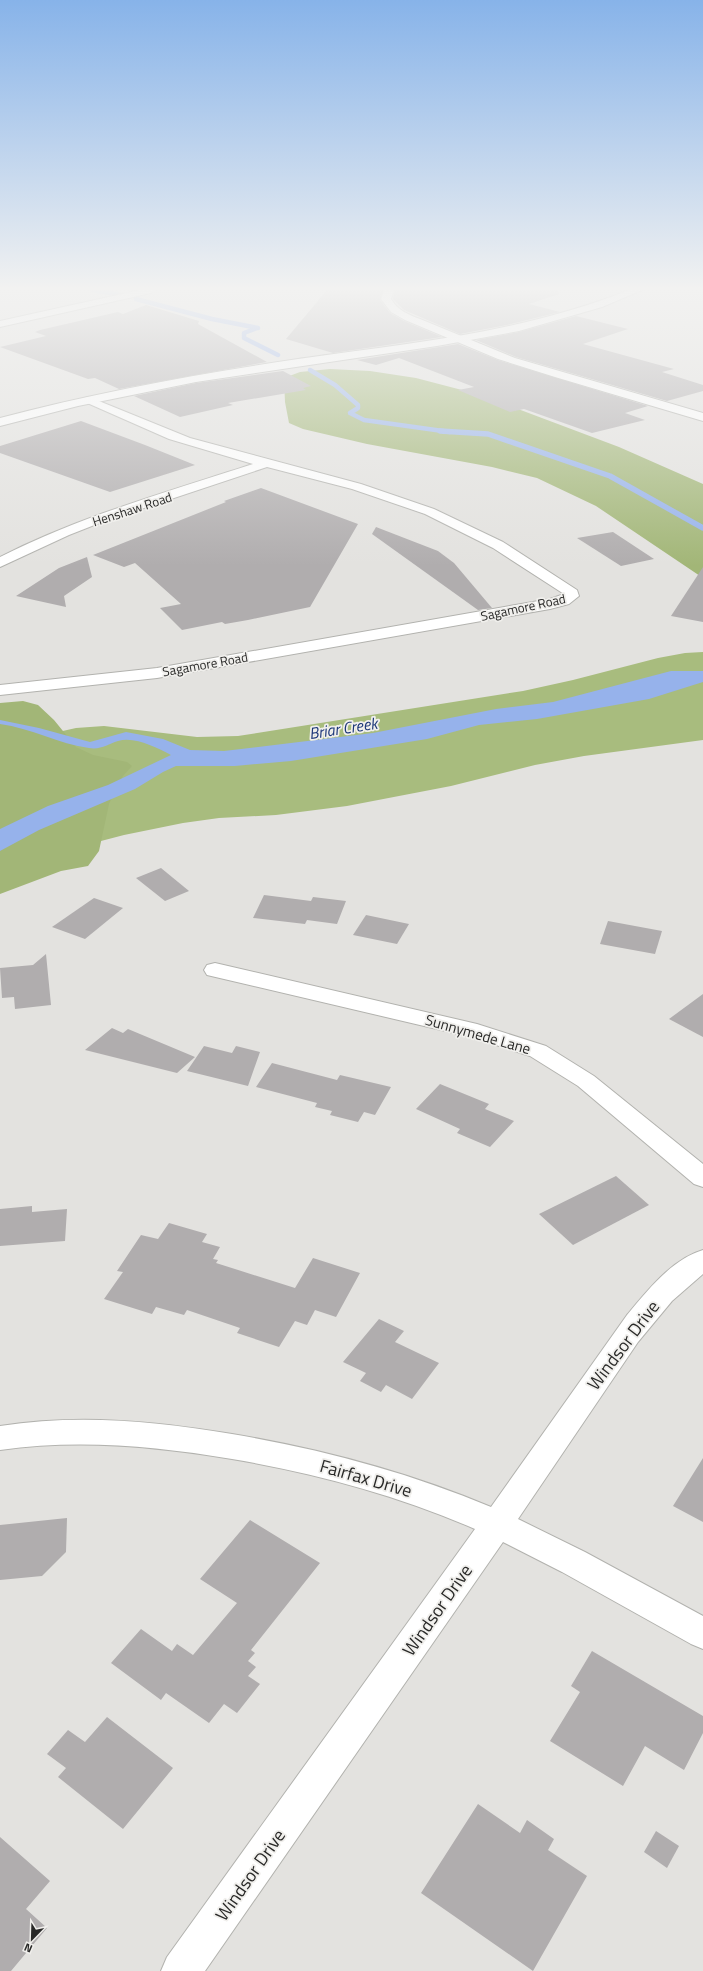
<svg xmlns="http://www.w3.org/2000/svg" width="703" height="1971" font-family="'Titillium Web',sans-serif">
<style>
.green{fill:#a8bc7e}
.forest{fill:#a2b677}
.water{fill:#96b2eb}
.lines{fill:none;stroke-linecap:round;stroke-linejoin:round}
.stream-far1{stroke:#96b2eb;stroke-width:4.5}
.stream{stroke:#96b2eb;stroke-width:5.5}
.building{fill:#b0adae}
.minor-casing{stroke:#b2b2ae;stroke-width:2}
.tertiary-casing{stroke:#b2b2ae;stroke-width:2}
.minor{fill:#fff;fill-rule:evenodd}
.tertiary{fill:#fff;fill-rule:evenodd}
.labels{text-anchor:middle;dominant-baseline:central;stroke-width:3.5;stroke-linejoin:round;paint-order:stroke}
.far-street-label{font-size:13px;fill:#292928;stroke:#f0efec}
.street-label{font-size:15px;fill:#292928;stroke:#f0efec}
.water-label{font-size:16px;font-style:italic;fill:#1a3577;stroke:#f0efec}
.near-street-label{font-size:18px;fill:#292928;stroke:#f0efec}
</style>
<rect width="100%" height="100%" fill="#e3e2df"/>
<polygon class="green" points="703,652 703,740 584,756 535,765 451,786 347,806 276,815 219,818 183,823 124,835 55,853 36,737 76,728 104,726 197,737 238,736 523,691 573,680 658,658 685,653"/>
<g class="forest">
<polygon points="330,369 370,371 416,378 481,395 619,447 703,484 703,578 596,506 537,478 492,467 367,444 303,429 289,423 285,402 284,378 300,372"/>
<polygon points="23,701 38,705 54,720 76,747 93,755 127,762 132,766 123,776 109,804 99,851 88,866 61,871 0,894 0,703"/>
</g>
<path class="water" d="M671,671H703V682L649,699L537,719L479,725L427,739L291,761L235,766H176L163,772L135,789L39,830L0,851V829L48,806L108,785L171,755C157,748 135,736 118,741C108,744 101,750 89,748C59,744 31,728 0,724V720L39,728L90,742L126,732L163,739L190,750L224,751L373,733L496,709L553,702Z"/>
<g class="lines">
<g class="stream-far1">
<polyline points="92,290 117,294"/>
<polyline points="136,299 212,319 258,328"/>
<polyline points="257,328 244,333 244,338 278,355"/>
<polyline points="310,370 335,385 358,405 358,408 350,413 364,420 450,432"/>
</g>
<polyline class="stream" points="440,431 488,434 610,476 703,528"/>
</g>
<g class="building">
<polygon points="327,290 383,290 380,300 390,313 404,321 442,337 333,353 286,339"/>
<polygon points="395,290 558,290 559,294 529,304 560,312 507,325 460,334 404,310 393,299"/>
<polygon points="146,305 199,321 198,324 267,362 119,389 95,378 88,379 0,347 46,336 35,332 40,330 118,312 123,314"/>
<polygon points="576,316 628,329 583,344 674,369 662,372 703,385 703,391 667,401 516,357 476,340 519,332"/>
<polygon points="458,344 498,360 648,406 625,413 645,420 592,433 524,409 510,412 458,390 474,387 399,358 376,365 357,360"/>
<polygon points="283,371 311,386 303,388 306,390 228,403 233,405 180,417 134,396 196,383"/>
<polygon points="81,421 145,445 195,465 110,492 0,453 0,446"/>
<polygon points="261,488 358,524 310,607 248,620 225,624 222,622 182,630 160,608 181,604 135,563 124,567 93,555 226,502 224,501"/>
<polygon points="376,527 438,551 454,563 492,608 478,610 372,534"/>
<polygon points="613,532 654,559 621,566 577,538"/>
<polygon points="87,557 92,577 64,596 66,607 16,596 59,568"/>
<polygon points="703,567 703,622 671,616"/>
<polygon points="161,868 189,891 165,901 136,878"/>
<polygon points="264,895 311,901 313,897 346,901 337,924 307,920 305,924 253,918"/>
<polygon points="94,898 123,908 85,939 52,927"/>
<polygon points="366,915 409,924 397,944 353,935"/>
<polygon points="608,921 662,931 655,954 600,944"/>
<polygon points="46,954 51,1005 15,1009 14,997 2,998 0,968 33,965"/>
<polygon points="703,994 703,1037 669,1019"/>
<polygon points="112,1028 123,1033 128,1029 195,1057 177,1073 85,1050"/>
<polygon points="204,1046 232,1053 236,1046 260,1052 248,1086 187,1071"/>
<polygon points="272,1063 337,1080 340,1075 391,1087 375,1115 364,1112 358,1122 330,1115 332,1111 315,1107 317,1103 256,1087"/>
<polygon points="440,1084 489,1104 485,1109 514,1121 490,1147 457,1133 460,1129 416,1109"/>
<polygon points="616,1176 649,1205 573,1245 539,1214"/>
<polygon points="32,1206 32,1212 67,1209 65,1241 0,1246 0,1209"/>
<polygon points="169,1223 207,1234 202,1242 220,1247 213,1259 218,1260 216,1263 295,1288 313,1258 360,1273 336,1317 315,1310 307,1325 295,1321 279,1347 237,1333 240,1328 187,1310 184,1315 156,1307 152,1314 104,1299 123,1272 117,1271 141,1235 158,1239"/>
<polygon points="379,1319 404,1331 395,1342 439,1363 412,1399 386,1385 381,1392 360,1381 366,1373 343,1362"/>
<polygon points="703,1458 703,1522 673,1506"/>
<polygon points="67,1518 66,1552 42,1576 0,1580 0,1525"/>
<polygon points="250,1520 320,1563 251,1650 255,1653 248,1661 256,1667 248,1676 260,1684 237,1713 224,1704 209,1723 166,1693 161,1700 111,1663 141,1629 172,1651 177,1644 193,1655 237,1603 200,1579"/>
<polygon points="592,1651 703,1716 703,1733 684,1770 645,1746 623,1786 550,1741 580,1692 571,1686"/>
<polygon points="107,1717 173,1768 123,1829 58,1777 66,1768 47,1754 68,1730 85,1742"/>
<polygon points="478,1804 520,1833 527,1820 554,1839 548,1850 587,1876 533,1971 421,1893"/>
<polygon points="656,1831 679,1846 667,1868 644,1852"/>
<polygon points="0,1837 50,1881 26,1909 47,1928 11,1971 0,1971"/>
</g>
<g class="lines">
<defs>
<g id="minor">
<polygon points="140,290 156,290 151,293 0,327 0,321"/>
<path d="M384,290H394L391,299C397,310 409,315 420,319L515,358L703,413V421L555,377L498,359L405,320L391,312L381,299Z"/>
<path d="M89,397L190,438L361,484L434,509L503,542L577,590L579,596L569,604L550,609L157,678L0,695V685L157,668L550,599L564,594L493,548L425,514L352,489L267,467L102,522L69,535L0,567V557C81,516 167,492 253,464L169,439L85,402L83,400L85,398Z"/>
<polygon points="215,963 477,1024 546,1046 594,1076 703,1164 703,1187 694,1184 578,1086 530,1056 471,1037 207,975 204,970 207,965"/>
<path d="M703,1250V1274L672,1301L638,1342L518,1519L585,1552L703,1616V1649L691,1644L562,1572L503,1542L205,1971H161L167,1957L475,1529C397,1495 315,1473 232,1459C154,1446 78,1439 0,1450V1426C78,1414 154,1421 232,1434C321,1449 408,1472 491,1507L627,1315C647,1291 672,1259 703,1250Z"/>
</g>
<path id="tertiary" d="M629,290H642L602,307L519,331L437,346L196,382L78,406L0,426V418C98,392 198,374 298,359C412,343 521,333 629,290Z"/>
</defs>
<use href="#minor" class="minor-casing"/>
<use href="#tertiary" class="tertiary-casing"/>
<use href="#minor" class="minor"/>
<use href="#tertiary" class="tertiary"/>
</g>
<linearGradient id="sky" x2="0" y2="1"><stop stop-color="#87b3e9"/><stop offset="0.51" stop-color="#f2f2f1"/><stop offset="1" stop-color="#f2f2f1" stop-opacity="0"/></linearGradient>
<rect width="703" height="566" fill="url(#sky)"/>
<g class="labels">
<g class="far-street-label">
<text transform="translate(132 509) rotate(-18)">Henshaw Road</text>
<text transform="translate(523 607) rotate(-12)">Sagamore Road</text>
<text transform="translate(205 664) rotate(-10)">Sagamore Road</text>
</g>
<g class="street-label">
<text transform="translate(478 1034) rotate(16)">Sunnymede Lane</text>
</g>
<g class="water-label">
<text transform="translate(343 728) rotate(-9)">Briar Creek</text>
</g>
<g class="near-street-label">
<text transform="translate(623 1345) rotate(-53)">Windsor Drive</text>
<text transform="translate(366 1478) rotate(16)">Fairfax Drive</text>
<text transform="translate(437 1610) rotate(-55)">Windsor Drive</text>
<text transform="translate(250 1875) rotate(-55)">Windsor Drive</text>
</g>
</g>
<g transform="translate(32 1939) rotate(203)" stroke="#f0efec" stroke-width="3" paint-order="stroke">
<path d="M0-3L7 15L0 10L-7 15Z" fill="#292928"/>
<text y="-6" font-size="11" font-weight="bold" text-anchor="middle" fill="#292928">N</text>
</g>
</svg>
